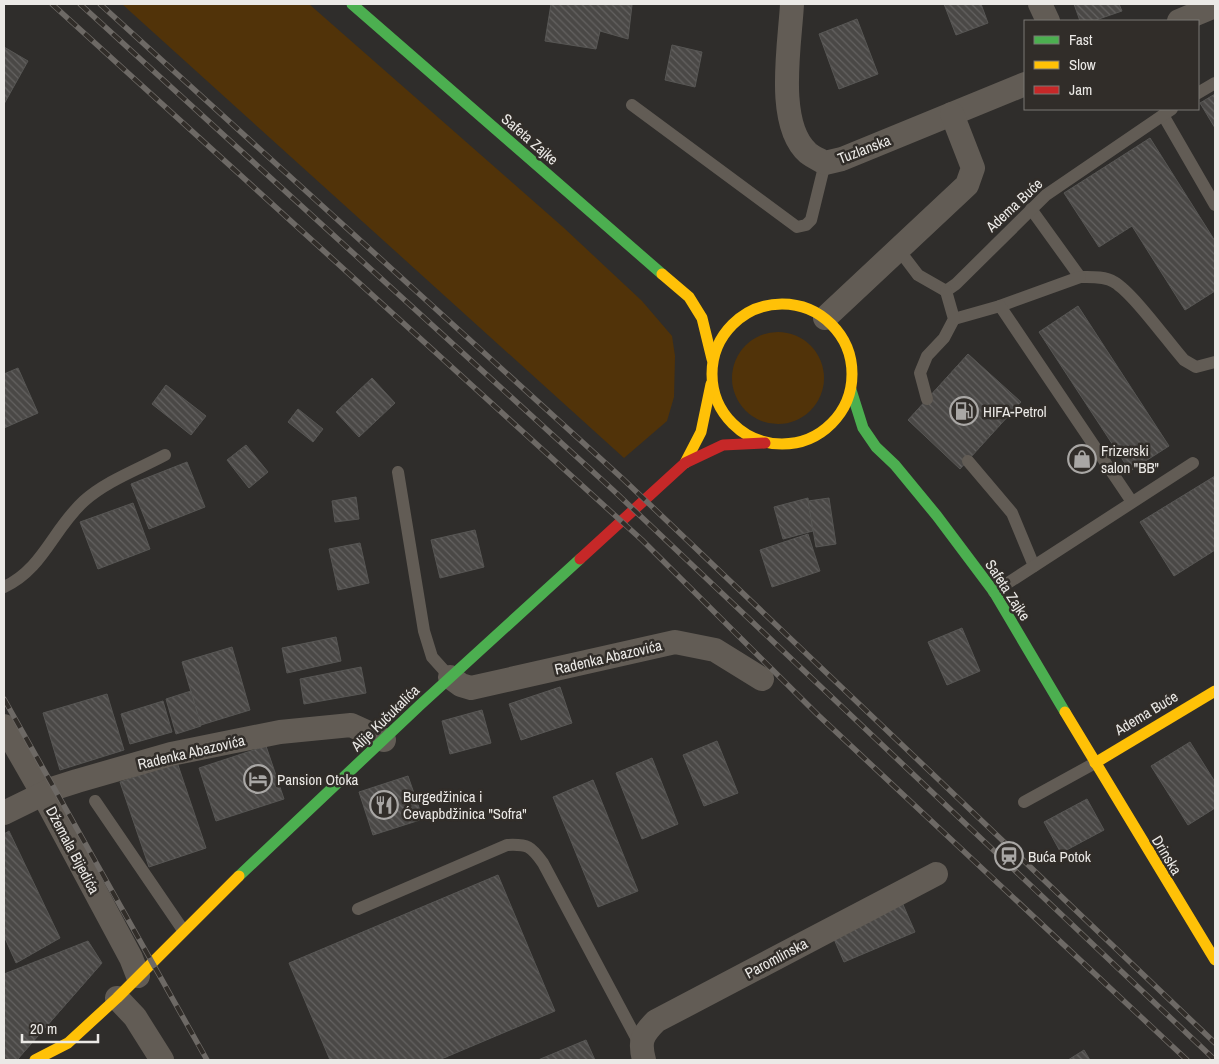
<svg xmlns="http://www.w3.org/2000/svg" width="1219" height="1064" font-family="'Archivo Narrow',sans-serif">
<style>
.grass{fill:#513309}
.building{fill:url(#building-back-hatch);stroke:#575654}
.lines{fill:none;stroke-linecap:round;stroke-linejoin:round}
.lane{stroke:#625c55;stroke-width:12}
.street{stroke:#625c55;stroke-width:24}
.fast{stroke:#4caf50;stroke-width:11}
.slow{stroke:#ffc107;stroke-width:11}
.jam{stroke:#c62828;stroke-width:11}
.rail-casing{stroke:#6d6965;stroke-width:5.5}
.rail{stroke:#312d29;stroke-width:4;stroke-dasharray:11;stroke-linecap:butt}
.labels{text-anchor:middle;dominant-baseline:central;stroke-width:5;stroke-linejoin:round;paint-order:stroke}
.street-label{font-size:15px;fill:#ebe9e6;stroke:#312d29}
.poi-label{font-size:15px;fill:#ebe9e6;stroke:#312d29;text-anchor:start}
</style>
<defs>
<pattern id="building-back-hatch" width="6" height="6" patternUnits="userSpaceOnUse" patternTransform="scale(1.25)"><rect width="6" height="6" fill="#4a4846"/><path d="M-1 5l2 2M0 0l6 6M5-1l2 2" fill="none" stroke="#646261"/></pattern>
</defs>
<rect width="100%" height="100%" fill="#2f2d2b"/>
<g class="grass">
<polygon points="122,4 309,4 564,228 642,301 672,336 675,356 674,397 667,421 624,458"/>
<circle cx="778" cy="378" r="46"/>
</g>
<g class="building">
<polygon points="551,4 632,5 628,39 600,31 596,49 545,41"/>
<polygon points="944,4 981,4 988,23 956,35"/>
<polygon points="1074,4 1119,4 1122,11 1093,21 1080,21"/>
<polygon points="857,19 878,74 839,89 819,34"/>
<polygon points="672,45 702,52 695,87 665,80"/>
<polygon points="4,47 28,61 4,104"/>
<polygon points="1215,94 1215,128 1200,103"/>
<polygon points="1150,138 1215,241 1215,291 1185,310 1132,226 1099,247 1064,193"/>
<polygon points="1078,306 1169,446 1130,471 1039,332"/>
<polygon points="968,354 1021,402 960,469 908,420"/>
<polygon points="18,368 38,413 4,428 4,374"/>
<polygon points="372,378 395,403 359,437 336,412"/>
<polygon points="166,385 206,416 191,435 152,404"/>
<polygon points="298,409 323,429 313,442 288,422"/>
<polygon points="246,445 268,472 249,488 227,460"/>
<polygon points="187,462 205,507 149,529 131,484"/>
<polygon points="1215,476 1215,550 1174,576 1140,522"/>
<polygon points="356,497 359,519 335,522 332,501"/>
<polygon points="808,498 813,531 783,539 774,507"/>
<polygon points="829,498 836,544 816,547 808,501"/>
<polygon points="133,503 150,549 98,569 80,522"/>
<polygon points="475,530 484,567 440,578 431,540"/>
<polygon points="808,534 820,571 772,587 760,550"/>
<polygon points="360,543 369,583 338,590 329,549"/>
<polygon points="962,628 980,671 947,685 928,642"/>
<polygon points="336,637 341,661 287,673 282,648"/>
<polygon points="232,647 250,710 201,725 182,662"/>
<polygon points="361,667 366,693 304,704 300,679"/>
<polygon points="560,687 572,723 521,740 509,704"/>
<polygon points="191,691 201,726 176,734 166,699"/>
<polygon points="107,694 124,750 60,770 43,713"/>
<polygon points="163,701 172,732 130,744 121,714"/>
<polygon points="482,710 491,743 450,754 442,721"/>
<polygon points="717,741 738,793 704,806 683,755"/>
<polygon points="1190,742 1215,782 1215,808 1188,825 1151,766"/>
<polygon points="266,746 284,799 216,821 199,768"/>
<polygon points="652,758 678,824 642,839 616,773"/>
<polygon points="177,762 206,848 149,867 120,782"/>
<polygon points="408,776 423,819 373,835 359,792"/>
<polygon points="593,780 638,891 598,907 553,797"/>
<polygon points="1087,799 1104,830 1061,853 1044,822"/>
<polygon points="9,831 60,938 16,963 4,936 4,834"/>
<polygon points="498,875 555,1011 439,1060 330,1060 289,963"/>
<polygon points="901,900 915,932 844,962 830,930"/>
<polygon points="88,941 102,963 17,1060 4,1060 4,974"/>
<polygon points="586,1040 595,1060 538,1060"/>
<polygon points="1084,1050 1090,1060 1068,1060"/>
</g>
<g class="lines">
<g class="lane">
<polyline points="1198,93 1215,83"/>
<polyline points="632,105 797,227 806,225 811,220 825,163"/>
<polyline points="1163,115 1215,205"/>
<path d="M1031,209L1080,277C1090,277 1105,276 1114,282C1133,293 1168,342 1184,360L1196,367L1215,362"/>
<polyline points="899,250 918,275 946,291 956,284 1046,195 1172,109"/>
<polyline points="1000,306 1080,277"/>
<polyline points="954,319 1000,306 1132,502"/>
<polyline points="927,399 920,373 927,356 944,338 954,319 946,291"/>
<polyline points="968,461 1012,513 1034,566"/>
<polyline points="398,472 424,631 432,657 450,677"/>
<path d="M4,587C43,569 53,529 84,501C106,481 139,469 165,455"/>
<polyline points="994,592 1193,463"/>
<polyline points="95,801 183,930"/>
<polyline points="1024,802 1095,763"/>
<path d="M358,909L507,845C528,844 531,846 543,863L640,1045"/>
</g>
<g class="street">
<path d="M792,4C790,44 775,124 808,153C813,157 820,160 825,163L842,159L1025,84"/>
<polyline points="1040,4 1048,21"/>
<polyline points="1179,21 1215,6"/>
<polyline points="825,318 967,185 973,168 952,114"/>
<polyline points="450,677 461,685 471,688 675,642 715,650 762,679"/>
<polyline points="4,726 43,794 131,958 138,976"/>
<polyline points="4,813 55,788 77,781 171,754 280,732 351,725 384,740"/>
<polyline points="117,998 135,1017 162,1060"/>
<path d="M644,1060C639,1041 642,1035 656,1021L936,874"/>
</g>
<g class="fast">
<polyline points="352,4 662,274"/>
<polyline points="851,390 863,428 876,447 895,465 937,516 994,592 1065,712"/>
<polyline points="239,876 420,705 580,559"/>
</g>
<g class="slow">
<polyline points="662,274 689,297 702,318 712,359"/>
<circle cx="782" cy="374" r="70"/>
<polyline points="685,463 701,432 711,384"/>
<polyline points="1065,712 1215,960"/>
<polyline points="1095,763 1215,691"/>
<polyline points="35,1060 68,1043 117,998 239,876"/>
</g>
<polyline class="jam" points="580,559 685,463 723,445 765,443"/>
<defs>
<g id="rail">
<polyline points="52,4 642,540 818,715 1187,1060"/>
<polyline points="80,4 613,490 1215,1060"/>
<polyline points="100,4 623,479 1215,1043"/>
<polyline points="4,699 207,1060"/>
</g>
</defs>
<use href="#rail" class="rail-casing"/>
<use href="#rail" class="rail"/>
</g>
<defs>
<symbol id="fuel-ring" viewBox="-11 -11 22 22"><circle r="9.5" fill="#312d29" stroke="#a9a7a5" stroke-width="1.5"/><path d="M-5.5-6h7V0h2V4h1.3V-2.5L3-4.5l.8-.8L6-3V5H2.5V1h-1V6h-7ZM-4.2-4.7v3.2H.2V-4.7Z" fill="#a9a7a5"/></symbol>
<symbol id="shop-ring" viewBox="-11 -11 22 22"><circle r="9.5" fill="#312d29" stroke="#a9a7a5" stroke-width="1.5"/><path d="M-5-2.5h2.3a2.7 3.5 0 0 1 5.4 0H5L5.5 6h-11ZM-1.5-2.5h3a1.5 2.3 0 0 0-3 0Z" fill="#a9a7a5"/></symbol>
<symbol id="hotel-ring" viewBox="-11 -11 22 22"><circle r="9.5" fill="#312d29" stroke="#a9a7a5" stroke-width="1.5"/><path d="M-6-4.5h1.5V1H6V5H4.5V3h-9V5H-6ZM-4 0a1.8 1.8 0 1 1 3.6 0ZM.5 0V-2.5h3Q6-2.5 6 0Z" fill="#a9a7a5"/></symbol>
<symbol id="restaurant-ring" viewBox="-11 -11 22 22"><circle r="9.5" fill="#312d29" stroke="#a9a7a5" stroke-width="1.5"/><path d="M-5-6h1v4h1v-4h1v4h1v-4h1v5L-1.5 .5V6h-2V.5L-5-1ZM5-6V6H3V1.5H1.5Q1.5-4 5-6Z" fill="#a9a7a5"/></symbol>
<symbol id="station-ring" viewBox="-11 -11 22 22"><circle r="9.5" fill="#312d29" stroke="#a9a7a5" stroke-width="1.5"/><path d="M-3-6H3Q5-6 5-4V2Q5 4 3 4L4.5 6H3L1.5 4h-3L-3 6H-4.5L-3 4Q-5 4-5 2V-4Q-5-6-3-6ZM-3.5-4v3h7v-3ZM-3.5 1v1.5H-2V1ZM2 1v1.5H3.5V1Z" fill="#a9a7a5"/></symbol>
</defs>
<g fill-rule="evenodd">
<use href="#fuel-ring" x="948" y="395" width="32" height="32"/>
<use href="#shop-ring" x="1066" y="443" width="32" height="32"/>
<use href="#hotel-ring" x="242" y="763" width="32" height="32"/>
<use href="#restaurant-ring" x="368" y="789" width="32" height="32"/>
<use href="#station-ring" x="993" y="840" width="32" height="32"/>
</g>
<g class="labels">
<g class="street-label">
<text transform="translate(530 139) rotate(41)">Safeta Zajke</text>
<text transform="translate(864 149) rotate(-21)">Tuzlanska</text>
<text transform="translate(1014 205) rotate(-43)">Adema Buće</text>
<text transform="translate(1008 590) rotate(57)">Safeta Zajke</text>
<text transform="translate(608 657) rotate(-13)">Radenka Abazovića</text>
<text transform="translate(1146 713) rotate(-31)">Adema Buće</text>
<text transform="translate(385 718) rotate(-44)">Alije Kučukalića</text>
<text transform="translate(191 752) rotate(-13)">Radenka Abazovića</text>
<text transform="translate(73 850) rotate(62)">Džemala Bijedića</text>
<text transform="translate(1167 855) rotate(59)">Drinska</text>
<text transform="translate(776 958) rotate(-28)">Paromlinska</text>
</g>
<g class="poi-label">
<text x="983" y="411">HIFA-Petrol</text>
<text x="1101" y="450">Frizerski<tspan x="1101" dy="17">salon "BB"</tspan></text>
<text x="277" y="779">Pansion Otoka</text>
<text x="403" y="796">Burgedžinica i<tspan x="403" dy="17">Ćevapbdžinica "Sofra"</tspan></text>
<text x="1028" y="856">Buća Potok</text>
</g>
</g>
<rect width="1219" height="1064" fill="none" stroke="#ebe9e6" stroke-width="10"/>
<rect x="1024" y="20" width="175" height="90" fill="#312d29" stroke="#7b7875"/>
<rect x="1034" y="36" width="25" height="8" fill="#4caf50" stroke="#7b7875"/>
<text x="1069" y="45" font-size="15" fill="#ebe9e6">Fast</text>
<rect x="1034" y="61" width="25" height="8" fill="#ffc107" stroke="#7b7875"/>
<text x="1069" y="70" font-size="15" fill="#ebe9e6">Slow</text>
<rect x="1034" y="86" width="25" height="8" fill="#c62828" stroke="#7b7875"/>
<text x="1069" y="95" font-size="15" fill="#ebe9e6">Jam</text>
<path d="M22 1034v8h76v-8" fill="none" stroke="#ebe9e6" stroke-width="2.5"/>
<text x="30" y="1034" font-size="15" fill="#ebe9e6" stroke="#312d29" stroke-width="4" paint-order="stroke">20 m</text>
</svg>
